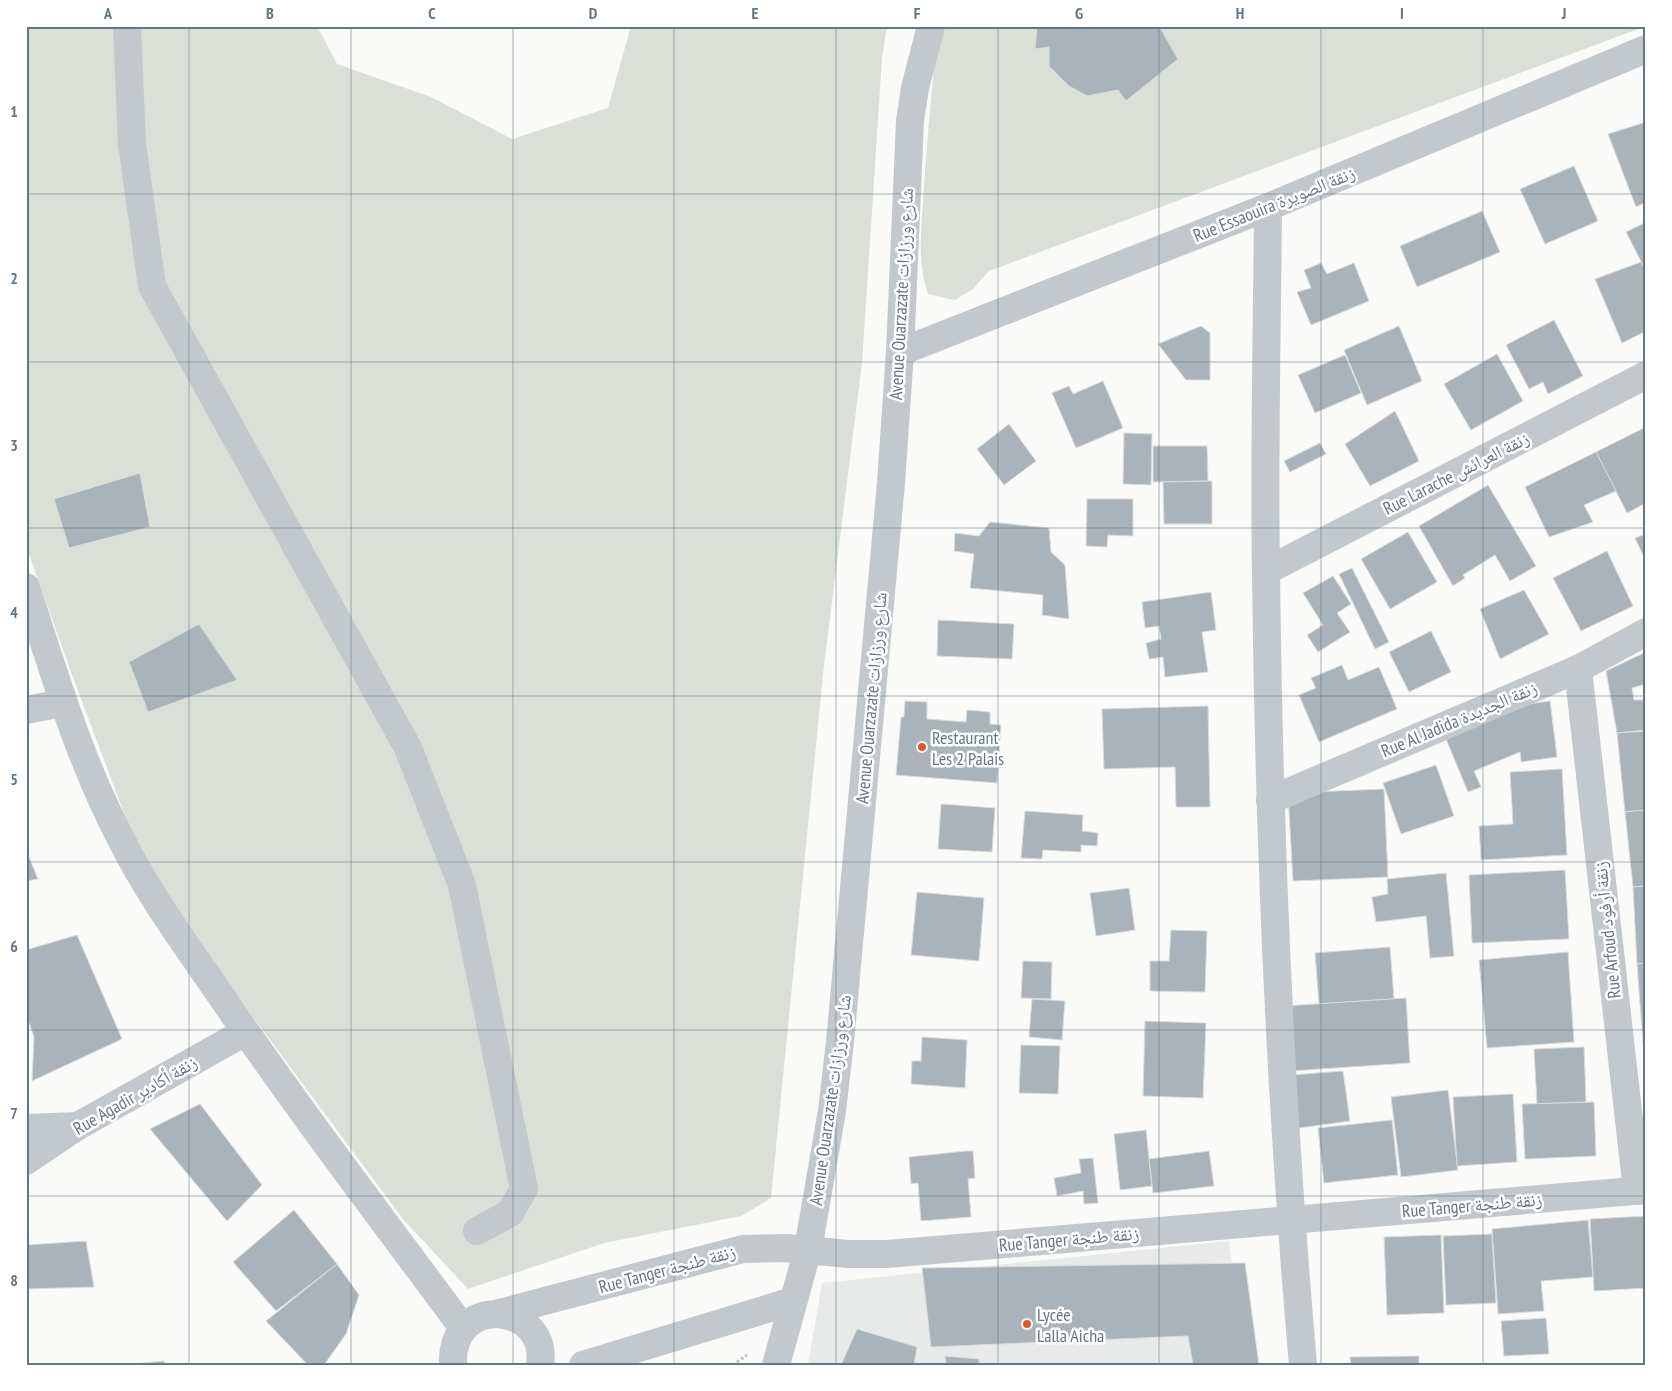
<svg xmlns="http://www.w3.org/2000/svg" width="1672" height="1391" font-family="'PT Sans Narrow','Noto Naskh Arabic',sans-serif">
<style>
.built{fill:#e8e9e9}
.green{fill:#dadfd7}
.building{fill:#aab3b9;stroke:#dcdcda}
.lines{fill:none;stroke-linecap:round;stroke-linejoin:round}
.path{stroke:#bbbfc2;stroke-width:3;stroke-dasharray:2.5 2.5;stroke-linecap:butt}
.minor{stroke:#c3c8cc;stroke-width:28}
.grid{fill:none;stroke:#657683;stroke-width:1;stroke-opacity:0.55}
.poi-dot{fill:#e4572e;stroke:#fff;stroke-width:2}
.labels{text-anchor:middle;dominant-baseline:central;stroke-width:5;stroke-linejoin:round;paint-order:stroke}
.street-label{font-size:18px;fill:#657683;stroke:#fff}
.poi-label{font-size:18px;fill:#657683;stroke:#fff;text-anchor:start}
.neatline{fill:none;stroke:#657683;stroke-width:2}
.grid-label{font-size:16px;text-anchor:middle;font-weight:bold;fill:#657683}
</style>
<rect width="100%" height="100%" fill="#fafaf8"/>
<polygon class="built" points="1229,1241 1245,1365 808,1365 822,1283"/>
<g class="green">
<polygon points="26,26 317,26 337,64 431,97 512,139 608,108 631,26 887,26 882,58 862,363 823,674 771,1198 741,1216 604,1243 468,1289 403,1219 204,951 136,845 71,672 26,546"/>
<path d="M939,26H1646L989,271L973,289L955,300L928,294C916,259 922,224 924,187C928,133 932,80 939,26Z"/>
</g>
<g class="building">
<polygon points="1037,26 1159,26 1178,59 1126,101 1118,90 1087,96 1069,86 1049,66 1049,47 1035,49"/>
<polygon points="1646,122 1646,202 1636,207 1608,134"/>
<polygon points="1574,166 1598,221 1545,244 1520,189"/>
<polygon points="1482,211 1500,252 1417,287 1400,246"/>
<polygon points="1646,222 1646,271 1626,232"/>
<polygon points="1641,262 1646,272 1646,331 1622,343 1595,279"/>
<polygon points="1321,263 1327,274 1354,263 1369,301 1311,325 1297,292 1311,288 1304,270"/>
<polygon points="1554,320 1583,376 1548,394 1543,382 1529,389 1506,345"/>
<polygon points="1201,326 1210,333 1210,380 1186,380 1158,344"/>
<polygon points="1399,326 1422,381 1367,405 1344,350"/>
<polygon points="1497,354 1523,401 1471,430 1444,384"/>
<polygon points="1345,355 1361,393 1315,413 1298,375"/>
<polygon points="1103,381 1123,428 1076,448 1052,393 1069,386 1073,394"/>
<polygon points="1395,411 1419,461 1370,486 1345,444"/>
<polygon points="1009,424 1036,461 1004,485 977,449"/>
<polygon points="1646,427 1646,503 1627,513 1596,452"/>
<polygon points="1124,433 1152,434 1151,485 1123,484"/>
<polygon points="1320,443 1326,454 1290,472 1284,461"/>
<polygon points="1153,446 1207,446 1208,481 1153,482"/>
<polygon points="1596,452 1616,491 1584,505 1593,522 1549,537 1525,487"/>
<polygon points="140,473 150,527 69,548 54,499"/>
<polygon points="1212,481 1212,524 1164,524 1163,482"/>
<polygon points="1488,485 1536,566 1510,581 1495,555 1463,575 1465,578 1453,586 1419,526"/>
<polygon points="1087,499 1133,499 1133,536 1108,535 1107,547 1086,546"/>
<polygon points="990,522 1049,528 1051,552 1065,565 1069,619 1042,615 1043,595 970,588 974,554 954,551 955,533 979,536"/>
<polygon points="1408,532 1437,582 1390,609 1361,559"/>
<polygon points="1646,534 1646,561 1635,538"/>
<polygon points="1607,551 1633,606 1581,631 1553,578"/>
<polygon points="1352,568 1389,642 1375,649 1339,574"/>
<polygon points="1333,576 1351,604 1337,613 1350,632 1318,652 1307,635 1323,625 1303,593"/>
<polygon points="1524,590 1549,634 1500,659 1480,609"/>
<polygon points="1211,592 1216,630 1202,632 1208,672 1165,677 1163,657 1149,659 1146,643 1161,639 1159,626 1145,628 1142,602"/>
<polygon points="938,620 1014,624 1012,659 937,656"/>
<polygon points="199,624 237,680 148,712 129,662"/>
<polygon points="1431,631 1451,672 1409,692 1389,652"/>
<polygon points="1646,652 1646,684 1632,688 1634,700 1646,700 1646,730 1617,733 1606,671"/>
<polygon points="1342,665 1348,680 1379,667 1397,709 1319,742 1299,695 1316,688 1311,678"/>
<polygon points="905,701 927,702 927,719 966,722 967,710 990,712 990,724 1001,725 997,783 896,775 901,717 904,717"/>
<polygon points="1550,701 1557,757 1521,762 1520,752 1474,771 1481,787 1468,792 1446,739 1514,706"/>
<polygon points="1208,706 1210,807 1176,807 1175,767 1104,769 1102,709"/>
<polygon points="1646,731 1646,810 1625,812 1617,733"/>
<polygon points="1436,765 1454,816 1401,834 1383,783"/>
<polygon points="1562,769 1567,855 1481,860 1479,826 1513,824 1510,772"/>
<polygon points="1384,789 1388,877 1293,881 1288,793"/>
<polygon points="941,804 995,808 992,852 938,849"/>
<polygon points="1646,810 1646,886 1633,887 1625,812"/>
<polygon points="1025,811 1083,815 1082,831 1098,833 1097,846 1081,845 1081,852 1043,850 1042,859 1021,858"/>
<polygon points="26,850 38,879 26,881"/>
<polygon points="1565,870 1569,939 1472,943 1469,875"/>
<polygon points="1446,873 1454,956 1430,958 1426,916 1376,922 1372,897 1388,894 1387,879"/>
<polygon points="1646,886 1646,963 1637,964 1633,887"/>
<polygon points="1129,888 1135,930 1096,936 1090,893"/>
<polygon points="917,892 984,898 979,961 911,955"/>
<polygon points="1171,930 1207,931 1205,992 1150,991 1150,961 1169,961"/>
<polygon points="77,935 122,1039 32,1081 34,1037 26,1014 26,950"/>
<polygon points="1390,947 1394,999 1319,1004 1315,953"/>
<polygon points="1568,952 1574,1042 1487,1048 1479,960"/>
<polygon points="1023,961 1052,962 1051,999 1021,998"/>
<polygon points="1646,963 1646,1082 1637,964"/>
<polygon points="1406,998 1410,1063 1290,1071 1285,1006"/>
<polygon points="1032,999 1065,1001 1062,1040 1029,1037"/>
<polygon points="1145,1021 1206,1023 1203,1098 1143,1096"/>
<polygon points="922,1037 967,1040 965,1088 911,1084 912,1061 921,1061"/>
<polygon points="1021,1045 1060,1046 1058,1094 1019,1093"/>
<polygon points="1584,1047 1586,1102 1537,1104 1534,1049"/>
<polygon points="1343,1071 1350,1121 1299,1128 1291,1075"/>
<polygon points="1448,1090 1458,1170 1401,1177 1391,1097"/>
<polygon points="1513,1094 1517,1162 1457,1166 1453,1097"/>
<polygon points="1594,1102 1596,1156 1525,1159 1522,1104"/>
<polygon points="200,1104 262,1185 227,1221 150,1129"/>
<polygon points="1392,1120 1398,1175 1324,1183 1318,1128"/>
<polygon points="1146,1130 1152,1186 1120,1190 1114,1134"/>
<polygon points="966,1151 973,1151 975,1178 968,1179 971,1217 921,1221 918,1183 911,1184 909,1157"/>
<polygon points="1209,1151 1214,1186 1153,1193 1149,1159"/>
<polygon points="1093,1158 1098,1203 1084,1204 1083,1191 1057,1196 1054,1178 1081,1173 1079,1159"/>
<polygon points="294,1210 337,1264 276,1311 233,1262"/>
<polygon points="1646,1216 1646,1288 1594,1291 1590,1219"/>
<polygon points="1588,1220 1593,1277 1541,1281 1544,1311 1498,1314 1492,1229"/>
<polygon points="1492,1234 1496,1303 1446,1305 1443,1236"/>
<polygon points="1441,1235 1444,1313 1387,1315 1384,1237"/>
<polygon points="86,1241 94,1287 26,1289 26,1245"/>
<polygon points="1245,1263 1259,1365 1193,1365 1188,1336 931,1347 922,1268"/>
<polygon points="337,1264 359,1295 346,1334 324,1365 308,1365 266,1321"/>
<polygon points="1546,1318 1549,1354 1504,1356 1501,1321"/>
<polygon points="857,1329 917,1347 914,1365 841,1365"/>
<polygon points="945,1356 979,1359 979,1365 946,1365"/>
<polygon points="1419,1356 1419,1365 1351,1365 1350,1357"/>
<polygon points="164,1361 165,1365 123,1365"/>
</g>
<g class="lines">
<polyline class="path" points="733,1365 747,1355"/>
<g class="minor">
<polyline points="127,26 132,144 152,286 408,748 462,885 524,1189 510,1213 477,1231"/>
<path d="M1268,207C1267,330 1264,452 1266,574C1269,838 1280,1102 1303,1365"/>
<polyline points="900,352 1268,207 1646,49"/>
<polyline points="1266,571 1646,375"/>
<path d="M26,587C54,673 79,759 121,839C148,893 183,941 217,990C295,1105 380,1216 463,1328"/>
<polyline points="1578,669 1637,1191"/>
<polyline points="26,710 63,703"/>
<polyline points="1270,800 1578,669 1646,632"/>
<polyline points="26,1128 78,1126"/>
<polyline points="26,1161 78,1126 245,1032"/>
<polyline points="499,1313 743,1249 787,1248 848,1254 887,1254 1646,1190"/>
<path d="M453,1365C450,1291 550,1304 540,1365"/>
<polyline points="583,1365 793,1301"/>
<polyline points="776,1365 808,1249 832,1111 840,1042 891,483 900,352 910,121 915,88 931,26"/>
</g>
</g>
<path class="grid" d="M189,26V1365M351,26V1365M513,26V1365M674,26V1365M836,26V1365M998,26V1365M1159,26V1365M1321,26V1365M1483,26V1365M26,194H1646M26,362H1646M26,528H1646M26,696H1646M26,862H1646M26,1030H1646M26,1196H1646"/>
<g class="poi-dot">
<circle cx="922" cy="747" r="5"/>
<circle cx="1027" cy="1324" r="5"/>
</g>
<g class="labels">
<g class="street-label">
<text transform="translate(1274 204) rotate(-22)">Rue Essaouira زنقة الصويرة</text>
<text transform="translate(901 294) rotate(-87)">Avenue Ouarzazate شارع ورزازات</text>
<text transform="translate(1456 473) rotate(-27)">Rue Larache زنقة العرائش</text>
<text transform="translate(871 698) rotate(-85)">Avenue Ouarzazate شارع ورزازات</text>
<text transform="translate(1459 719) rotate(-23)">Rue Al Jadida زنقة الجديدة</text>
<text transform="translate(1607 930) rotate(-96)">Rue Arfoud زنقة أرفود</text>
<text transform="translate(135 1095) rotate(-30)">Rue Agadir زنقة أكادير</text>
<text transform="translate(830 1100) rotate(-82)">Avenue Ouarzazate شارع ورزازات</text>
<text transform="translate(1472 1205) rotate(-5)">Rue Tanger زنقة طنجة</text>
<text transform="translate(1069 1239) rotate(-5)">Rue Tanger زنقة طنجة</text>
<text transform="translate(667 1269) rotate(-15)">Rue Tanger زنقة طنجة</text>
</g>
<g class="poi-label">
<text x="932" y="737">Restaurant<tspan x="932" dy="21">Les 2 Palais</tspan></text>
<text x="1037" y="1314">Lycée<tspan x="1037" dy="21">Lalla Aicha</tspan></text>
</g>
</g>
<rect width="1672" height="1391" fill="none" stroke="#ffffff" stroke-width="55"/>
<rect x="28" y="28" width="1616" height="1336" class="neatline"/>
<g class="grid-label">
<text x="108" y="19">A</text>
<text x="270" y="19">B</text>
<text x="432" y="19">C</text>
<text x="593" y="19">D</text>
<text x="755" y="19">E</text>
<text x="917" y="19">F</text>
<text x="1079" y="19">G</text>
<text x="1240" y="19">H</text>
<text x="1402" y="19">I</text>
<text x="1564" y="19">J</text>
<text x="14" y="117">1</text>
<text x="14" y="284">2</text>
<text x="14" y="451">3</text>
<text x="14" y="618">4</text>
<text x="14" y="785">5</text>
<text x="14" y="952">6</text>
<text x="14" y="1119">7</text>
<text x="14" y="1286">8</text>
</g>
</svg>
